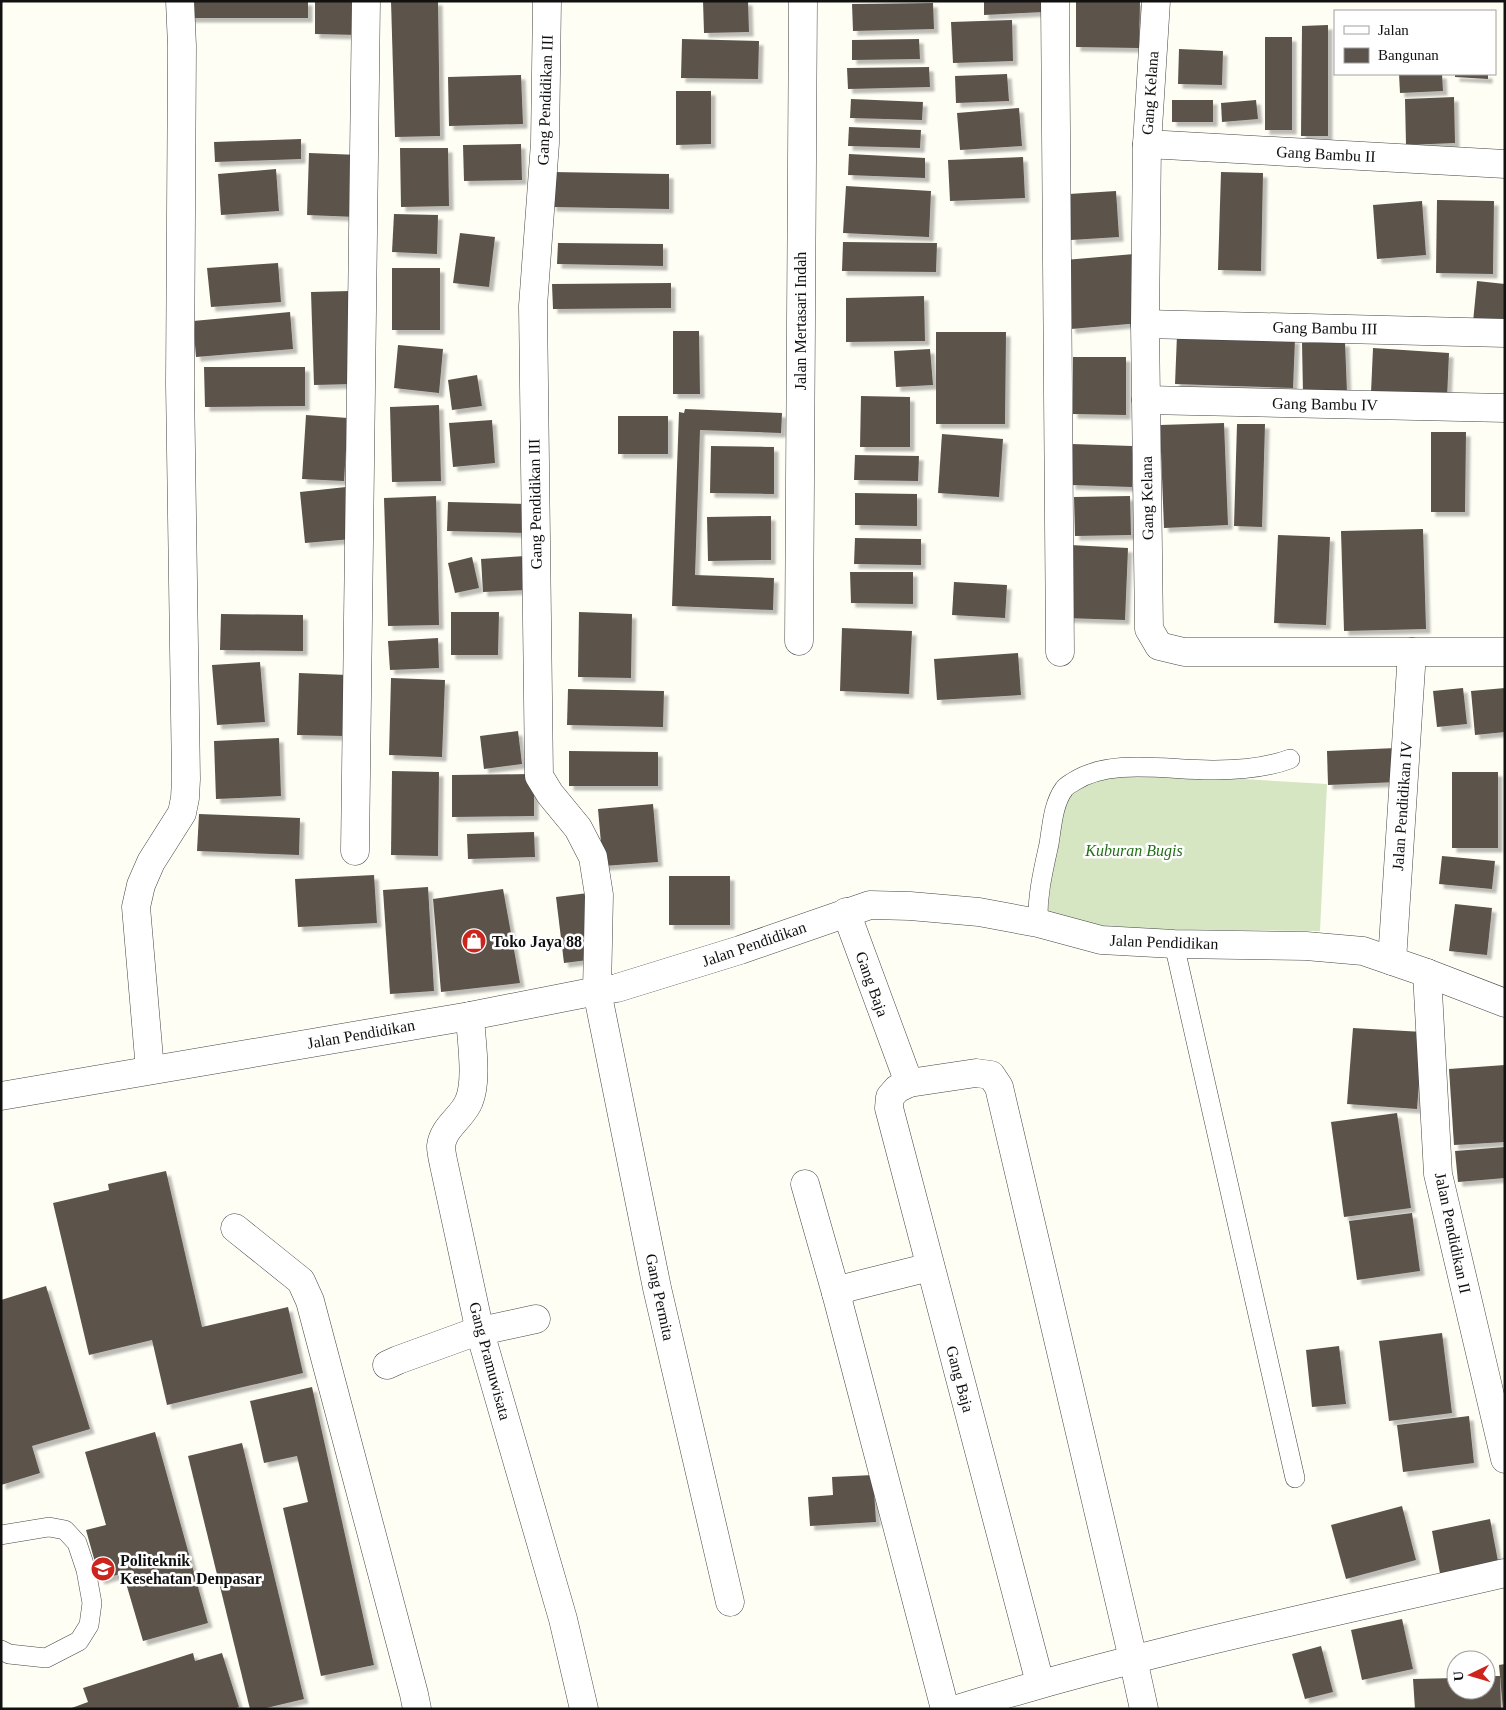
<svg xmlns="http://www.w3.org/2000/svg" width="1506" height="1710" font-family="'Times New Roman',serif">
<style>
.cemetery{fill:#d6e5c2}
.building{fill:#5b534c;filter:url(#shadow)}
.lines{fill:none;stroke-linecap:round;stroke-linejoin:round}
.lane-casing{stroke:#444;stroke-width:20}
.street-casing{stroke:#444;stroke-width:29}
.lane{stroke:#fff;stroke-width:19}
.street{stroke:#fff;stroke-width:28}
.labels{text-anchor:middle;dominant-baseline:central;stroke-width:5;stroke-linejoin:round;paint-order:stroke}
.street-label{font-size:16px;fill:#111;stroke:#fff}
.park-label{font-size:16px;font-style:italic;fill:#246f1a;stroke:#fff}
.poi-label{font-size:16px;font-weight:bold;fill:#111;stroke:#fff;text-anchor:start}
</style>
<defs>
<filter id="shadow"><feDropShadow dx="4.5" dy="4.5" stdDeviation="1" flood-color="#0004"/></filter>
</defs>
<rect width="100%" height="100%" fill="#fffef5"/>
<polygon class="cemetery" points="1107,771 1327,784 1320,931 1115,929 1047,916 1061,797"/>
<g class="building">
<rect x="189" y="1" width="119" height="17"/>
<polygon points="315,1 360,1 360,35 315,34"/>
<polygon points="391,1 438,1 440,136 395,137"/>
<polygon points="703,1 748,1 749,32 704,33"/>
<polygon points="984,1 1043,1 1044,12 984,15"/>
<polygon points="1076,1 1140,1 1139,48 1076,47"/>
<polygon points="933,3 934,29 853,31 852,4"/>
<polygon points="1012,20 1013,61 953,63 951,22"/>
<polygon points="1328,25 1328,136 1301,136 1302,26"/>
<rect x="1265" y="37" width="27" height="93"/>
<polygon points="682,39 759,41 758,79 681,78"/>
<polygon points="919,39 920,59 852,60 852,40"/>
<polygon points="1179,49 1223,51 1222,85 1178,84"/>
<polygon points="929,67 930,87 848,89 847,68"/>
<polygon points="1007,74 1009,101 956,103 955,76"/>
<polygon points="1399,74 1442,74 1443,91 1400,93"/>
<polygon points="1455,74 1488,74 1488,79 1455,77"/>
<polygon points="521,75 523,124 449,126 448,77"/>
<polygon points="676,91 711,91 711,144 676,145"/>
<polygon points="1454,97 1455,143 1406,145 1405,99"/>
<polygon points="851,99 923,102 922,120 850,118"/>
<rect x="1172" y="100" width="41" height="22"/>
<polygon points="1256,100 1258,119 1222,122 1221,103"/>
<polygon points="1019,108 1022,146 960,150 957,113"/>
<polygon points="849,127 921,130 920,148 848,146"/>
<polygon points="301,139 301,159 215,162 214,142"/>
<polygon points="521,144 522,180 464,181 463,145"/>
<polygon points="400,148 448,148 449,206 401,207"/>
<polygon points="309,153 359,155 357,217 307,215"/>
<polygon points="849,154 925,158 925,178 848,175"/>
<polygon points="1023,157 1025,198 950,201 948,160"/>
<polygon points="276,169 279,211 221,215 218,174"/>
<polygon points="552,172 669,174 669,209 552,207"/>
<polygon points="1221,172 1263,173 1261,271 1218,270"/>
<polygon points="846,186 931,191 929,237 843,233"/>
<polygon points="1116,191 1119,237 1071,240 1069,194"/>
<polygon points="1437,200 1494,201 1493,274 1436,273"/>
<polygon points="1422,201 1426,255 1377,259 1373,205"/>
<polygon points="394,214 438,215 437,254 392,252"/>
<polygon points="460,233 495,237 489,287 453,283"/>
<polygon points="843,242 937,243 936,272 842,271"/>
<polygon points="558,243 663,244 663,266 557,264"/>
<polygon points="1134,254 1140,323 1071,329 1065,260"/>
<polygon points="278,263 281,302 211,307 207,268"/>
<rect x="392" y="268" width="48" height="62"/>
<polygon points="1477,281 1505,284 1505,325 1473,322"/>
<polygon points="671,283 671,308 553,309 552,284"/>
<polygon points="350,291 353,384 314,385 311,292"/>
<polygon points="924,296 925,341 846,342 846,298"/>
<polygon points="290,312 293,349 196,357 193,321"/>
<polygon points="673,331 699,331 700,394 673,394"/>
<polygon points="936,332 1006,332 1005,424 936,424"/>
<polygon points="1177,335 1295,339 1293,388 1175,384"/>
<polygon points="1345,342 1347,393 1303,394 1302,343"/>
<polygon points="398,345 443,349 439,393 394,388"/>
<polygon points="1373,348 1449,353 1447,398 1371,393"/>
<polygon points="930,349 933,385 896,387 894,351"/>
<polygon points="1073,357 1126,357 1126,415 1073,414"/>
<polygon points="204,367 305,367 305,406 205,407"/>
<polygon points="477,375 482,406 452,410 448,380"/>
<polygon points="861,396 910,397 910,447 860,447"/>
<polygon points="439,405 441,481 392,482 390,407"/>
<polygon points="685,409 782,413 781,433 700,430 695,575 774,578 773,610 672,606 679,412 684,413"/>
<polygon points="306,415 348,418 344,481 302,479"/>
<rect x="618" y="416" width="50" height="38"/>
<polygon points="492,420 495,463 453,467 449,423"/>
<polygon points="1224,423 1228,525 1164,528 1160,425"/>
<polygon points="1237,424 1265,424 1262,527 1234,526"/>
<polygon points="1431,432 1466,432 1465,512 1431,512"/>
<polygon points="942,434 1003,439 999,497 938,493"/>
<polygon points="1072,444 1132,446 1132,487 1071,485"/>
<polygon points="711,446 774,447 774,494 710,493"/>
<polygon points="855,455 919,456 918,481 854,480"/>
<polygon points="346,487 352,539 305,543 300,492"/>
<polygon points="855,493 917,494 917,526 855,525"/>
<polygon points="436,496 439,625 388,626 384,498"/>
<polygon points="1130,496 1131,535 1075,536 1074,497"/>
<polygon points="448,502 527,504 527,533 447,531"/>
<polygon points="771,516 771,560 708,561 707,517"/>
<polygon points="1423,529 1426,629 1344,631 1341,531"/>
<polygon points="1278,535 1330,537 1326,625 1274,623"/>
<polygon points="855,538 921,539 921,565 854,564"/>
<polygon points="1070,545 1128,548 1125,620 1066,618"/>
<polygon points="525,556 527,590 483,592 481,559"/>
<polygon points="472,557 479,588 455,593 448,563"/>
<polygon points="850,572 913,572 913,604 851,603"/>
<polygon points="954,582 1007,585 1005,618 952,615"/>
<polygon points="451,612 499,612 498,655 451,655"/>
<polygon points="579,612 632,614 631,678 578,677"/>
<polygon points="221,614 303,615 303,651 220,650"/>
<polygon points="842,628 912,631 909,694 840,691"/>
<polygon points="438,638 439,668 390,670 388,641"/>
<polygon points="1018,653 1021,695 937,700 934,659"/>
<polygon points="260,662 265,722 217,725 212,665"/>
<polygon points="299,673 347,675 345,736 297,735"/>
<polygon points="391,678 445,680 442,757 389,755"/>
<polygon points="1463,688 1467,724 1437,727 1433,691"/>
<polygon points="1505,688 1505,732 1475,735 1471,691"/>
<polygon points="568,689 664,691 663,727 567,725"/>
<polygon points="518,731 522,764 484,769 480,736"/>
<polygon points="279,738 281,796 216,799 214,741"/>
<polygon points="1396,748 1397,782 1328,785 1327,751"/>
<polygon points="569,751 658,752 658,786 569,786"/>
<polygon points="392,771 439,772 438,856 391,855"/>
<rect x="1452" y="772" width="46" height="76"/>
<polygon points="534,774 534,816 452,817 452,775"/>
<polygon points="653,804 658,862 603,866 598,809"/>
<polygon points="199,814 300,818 299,855 197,851"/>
<polygon points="534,832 535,857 468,859 467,834"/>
<polygon points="1442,856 1495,861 1492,889 1439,884"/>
<polygon points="374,875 377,923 298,927 295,879"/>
<rect x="669" y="876" width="61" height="49"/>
<polygon points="428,887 434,991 390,994 383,890"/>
<polygon points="503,889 520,983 441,992 433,899"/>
<polygon points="588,893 596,959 564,963 556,897"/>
<polygon points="1455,904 1492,908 1487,955 1449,951"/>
<polygon points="1353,1028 1423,1032 1417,1109 1347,1104"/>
<polygon points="1505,1065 1505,1142 1454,1145 1449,1069"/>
<polygon points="1397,1113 1411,1208 1344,1217 1331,1122"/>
<polygon points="1505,1147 1505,1178 1458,1182 1455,1151"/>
<polygon points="166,1171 202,1327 288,1307 303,1373 167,1405 152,1340 89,1355 53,1203 109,1190 108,1184"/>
<polygon points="1412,1213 1420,1271 1357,1280 1349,1221"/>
<polygon points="46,1286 90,1429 32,1446 40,1473 1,1485 1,1300"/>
<polygon points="1442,1333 1452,1413 1389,1421 1379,1341"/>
<polygon points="1339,1346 1346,1404 1312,1407 1306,1350"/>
<polygon points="312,1387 374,1665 321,1676 283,1508 308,1502 297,1456 264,1463 250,1401"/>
<polygon points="1469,1416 1474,1463 1403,1472 1397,1425"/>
<polygon points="155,1432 208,1623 143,1641 123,1573 100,1580 86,1530 106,1525 85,1452"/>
<polygon points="242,1443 304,1699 262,1709 250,1709 188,1456"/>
<polygon points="873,1475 876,1522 810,1526 808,1497 833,1495 832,1477"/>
<polygon points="1402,1506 1416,1560 1346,1579 1331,1525"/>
<polygon points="1490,1519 1500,1572 1442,1584 1432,1531"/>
<polygon points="1402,1619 1413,1669 1362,1680 1351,1630"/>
<polygon points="1321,1646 1333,1692 1305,1699 1292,1654"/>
<polygon points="193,1653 195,1661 222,1653 239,1707 234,1709 69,1709 88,1702 83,1688"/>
<polygon points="1505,1664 1505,1709 1503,1709 1499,1665"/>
<polygon points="1486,1676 1500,1676 1501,1709 1415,1709 1413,1679 1456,1678 1456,1690 1486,1690"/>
</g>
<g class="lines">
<defs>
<g id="lane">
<path d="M1038,923C1037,896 1043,871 1049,844C1052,826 1053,804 1064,789C1066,786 1070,784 1073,782C1111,757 1171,771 1215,770C1241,770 1266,768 1290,759"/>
<polyline points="1174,944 1295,1478"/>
<polyline points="1,1535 49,1527 65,1530 77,1543 86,1570 92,1603 89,1625 79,1641 46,1658 9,1654 1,1650"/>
</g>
<g id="street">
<polyline points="547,1 545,143 533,306 539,776 550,794 578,828 593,857 599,895 597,991 657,1288 730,1602"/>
<polyline points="1055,1 1060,652"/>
<polyline points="1156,1 1147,144 1145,324 1149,629 1159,646 1184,652 1505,652"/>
<polyline points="1147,144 1505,164"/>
<polyline points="1145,324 1505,333"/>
<polyline points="1146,400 1505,408"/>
<polyline points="799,641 803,1"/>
<polyline points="355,851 366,1"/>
<polyline points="846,912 909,1083"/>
<polyline points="1392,961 1412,652"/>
<polyline points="1427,973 1438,1174 1505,1459"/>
<path d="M470,1016C471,1039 478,1080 469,1101C463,1117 443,1127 441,1146C441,1152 443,1160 444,1165L480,1332L563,1619L584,1709"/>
<polyline points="150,1070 136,907 141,885 151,862 182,813 185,798 186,779 180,384 182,46 180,1"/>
<polyline points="1,1096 470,1016 597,991 617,988 740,950 870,905 910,906 979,912 1038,923 1101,940 1174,944 1306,946 1363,951 1427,973 1505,1003"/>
<polyline points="805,1184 836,1293 945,1709"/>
<polyline points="235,1228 301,1281 310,1301 414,1694 417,1709"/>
<polyline points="836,1293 850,1287 930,1267"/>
<polyline points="387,1365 398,1360 472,1333 536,1319"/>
<polyline points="1040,1683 889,1108 890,1097 897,1089 909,1083 976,1073 991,1075 999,1087 1133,1659 1144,1709"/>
<path d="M957,1709C1137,1653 1322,1615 1505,1573"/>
</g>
</defs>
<use href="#lane" class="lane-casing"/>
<use href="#street" class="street-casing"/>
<use href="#lane" class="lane"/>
<use href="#street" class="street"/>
</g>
<defs>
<symbol id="shop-disc" viewBox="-11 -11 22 22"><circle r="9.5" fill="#cd241c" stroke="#fff"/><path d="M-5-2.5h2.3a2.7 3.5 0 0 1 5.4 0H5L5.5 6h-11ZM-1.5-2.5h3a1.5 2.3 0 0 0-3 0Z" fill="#fff"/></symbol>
<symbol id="university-disc" viewBox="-11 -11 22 22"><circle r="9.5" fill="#cd241c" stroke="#fff"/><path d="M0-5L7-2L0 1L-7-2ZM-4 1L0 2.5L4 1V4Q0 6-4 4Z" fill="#fff"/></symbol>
</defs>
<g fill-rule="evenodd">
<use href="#shop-disc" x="460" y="927" width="28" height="28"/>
<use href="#university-disc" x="89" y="1555" width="28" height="28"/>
</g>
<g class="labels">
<g class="street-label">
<text transform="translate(1150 93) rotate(-86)">Gang Kelana</text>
<text transform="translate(545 100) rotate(-88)">Gang Pendidikan III</text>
<text transform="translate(1326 154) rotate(3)">Gang Bambu II</text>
<text transform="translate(800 321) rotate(-90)">Jalan Mertasari Indah</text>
<text transform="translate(1325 328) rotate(1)">Gang Bambu III</text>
<text transform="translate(1325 404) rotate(1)">Gang Bambu IV</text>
<text transform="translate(1147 498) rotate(-91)">Gang Kelana</text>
<text transform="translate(535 504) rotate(-91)">Gang Pendidikan III</text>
<text transform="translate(1402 806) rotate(-86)">Jalan Pendidikan IV</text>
<text transform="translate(1164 942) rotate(2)">Jalan Pendidikan</text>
<text transform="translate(754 944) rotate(-19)">Jalan Pendidikan</text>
<text transform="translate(872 984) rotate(70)">Gang Baja</text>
<text transform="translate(361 1034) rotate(-10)">Jalan Pendidikan</text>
<text transform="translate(1453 1233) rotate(78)">Jalan Pendidikan II</text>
<text transform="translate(660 1297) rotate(78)">Gang Permita</text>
<text transform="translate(490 1361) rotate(75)">Gang Pramuwisata</text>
<text transform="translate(960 1379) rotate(75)">Gang Baja</text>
</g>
<g class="park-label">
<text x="1134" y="850">Kuburan Bugis</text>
</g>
<g class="poi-label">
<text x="492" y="941">Toko Jaya 88</text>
<text x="120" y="1560">Politeknik<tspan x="120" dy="18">Kesehatan Denpasar</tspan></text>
</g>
</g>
<rect width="1506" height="1710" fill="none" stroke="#111111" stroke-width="5"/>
<rect x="1334" y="10" width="162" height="65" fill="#ffffff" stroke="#a0a0a0"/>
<rect x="1344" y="26" width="25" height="8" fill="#ffffff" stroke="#a0a0a0"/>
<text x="1378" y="35" font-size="15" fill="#111111">Jalan</text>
<rect x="1344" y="48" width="25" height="15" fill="#5b534c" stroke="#a0a0a0"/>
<text x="1378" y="60" font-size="15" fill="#111111">Bangunan</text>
<g transform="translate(1471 1675) rotate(265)"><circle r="24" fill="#ffffff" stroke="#a0a0a0"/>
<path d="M0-4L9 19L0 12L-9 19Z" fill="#cd241c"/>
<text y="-8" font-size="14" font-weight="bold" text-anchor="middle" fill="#111111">U</text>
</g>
</svg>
